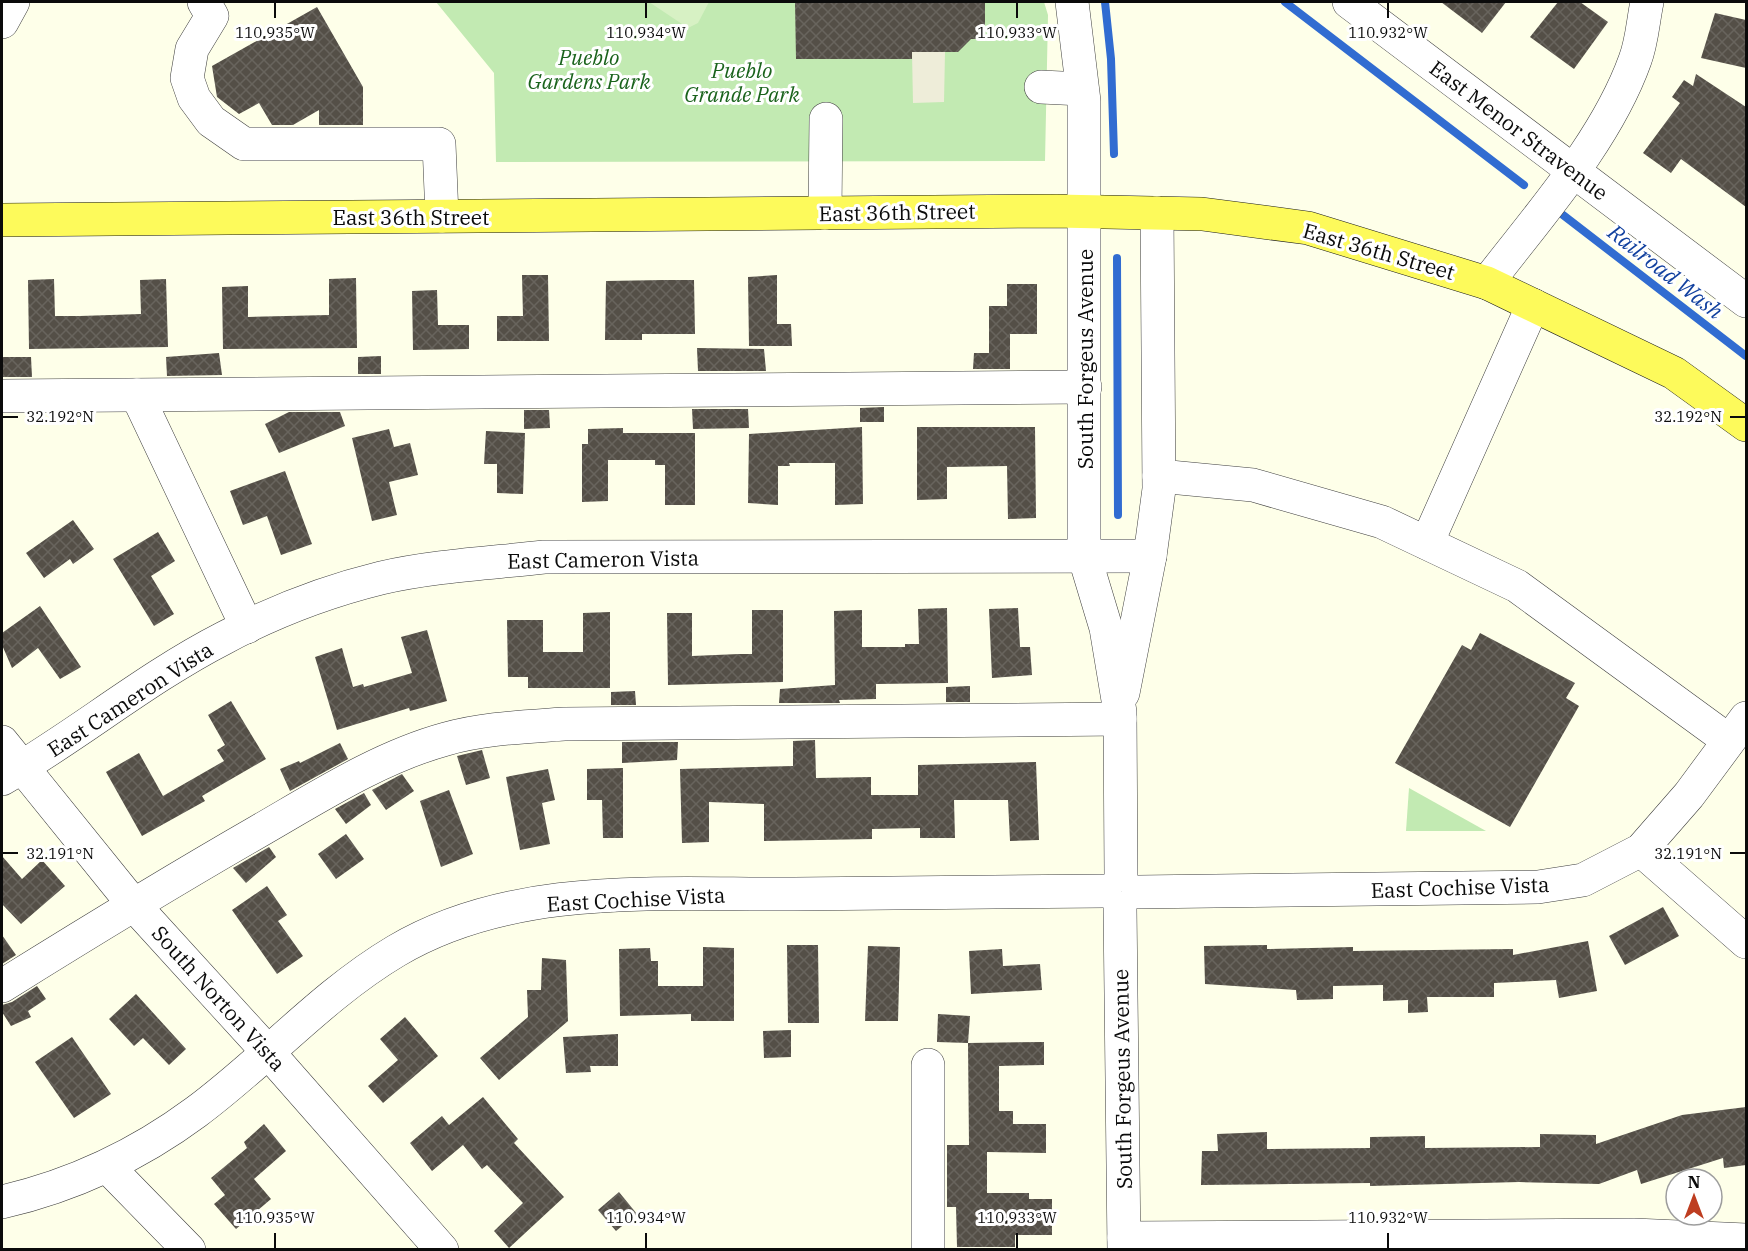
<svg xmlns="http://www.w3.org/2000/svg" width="1748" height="1251" font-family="'IBM Plex Serif',serif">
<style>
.park{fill:#c2eab2}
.pitch{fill:#d7f1c4}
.plaza{fill:#eeedd9}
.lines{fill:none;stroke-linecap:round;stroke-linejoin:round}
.stream{stroke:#316cd1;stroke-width:8}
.building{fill:url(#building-cross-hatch)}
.minor-casing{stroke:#3e3e3e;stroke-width:34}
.major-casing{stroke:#1c1c1c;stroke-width:34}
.minor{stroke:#fff;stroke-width:33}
.major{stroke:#fdfa5b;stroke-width:33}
.ticks{fill:none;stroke:#0b0b0b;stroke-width:2}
.labels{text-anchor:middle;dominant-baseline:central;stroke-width:6;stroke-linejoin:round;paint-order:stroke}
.park-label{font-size:21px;font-style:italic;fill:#1a631c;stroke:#fff}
.street-label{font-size:21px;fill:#0b0b0b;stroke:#fff}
.water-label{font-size:22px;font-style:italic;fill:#12419f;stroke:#fff}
.ticks-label{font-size:15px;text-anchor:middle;fill:#0b0b0b;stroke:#fff;stroke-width:6;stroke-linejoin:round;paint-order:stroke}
</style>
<defs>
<pattern id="building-cross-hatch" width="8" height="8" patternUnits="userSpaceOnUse" patternTransform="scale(1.5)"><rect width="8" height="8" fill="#544f47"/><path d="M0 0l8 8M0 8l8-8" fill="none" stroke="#68645d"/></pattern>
</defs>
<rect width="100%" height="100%" fill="#feffe9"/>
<g class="park">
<polygon points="436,2 1044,2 1048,15 1045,161 496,162 494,73"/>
<polygon points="1409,788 1486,831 1406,831"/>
</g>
<polygon class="pitch" points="649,2 709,2 698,23 688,28"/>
<polygon class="plaza" points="912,52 945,52 944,102 913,103"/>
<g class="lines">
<g class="stream">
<polyline points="1105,2 1111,59 1114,154"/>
<polyline points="1285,2 1524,185"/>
<polyline points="1563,215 1746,356"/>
<polyline points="1117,258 1118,515"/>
</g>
</g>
<g class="building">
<polygon points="795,2 985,2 985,39 971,39 958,52 912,52 912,59 796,59"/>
<polygon points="1441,2 1506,2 1482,33"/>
<polygon points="1558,2 1580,2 1608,22 1574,69 1530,37"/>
<polygon points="317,7 363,87 363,125 319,125 319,110 293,125 272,125 259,103 239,114 217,97 212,66"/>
<polygon points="1715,13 1746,20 1746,68 1701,58"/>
<polygon points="1696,74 1746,107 1746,207 1681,159 1671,173 1643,153 1680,103 1672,97 1684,80 1693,86"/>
<polygon points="522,275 548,275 549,341 497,341 497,316 523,316"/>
<polygon points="777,275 777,324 791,324 792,346 749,346 748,277"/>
<polygon points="356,278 357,348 223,349 222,287 248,286 248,317 329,315 329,279"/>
<polygon points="54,279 55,316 80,316 141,314 140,280 166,279 168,347 29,349 28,280"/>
<polygon points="663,280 694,280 695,334 642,334 642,340 605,340 606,281"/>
<polygon points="1007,284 1037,284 1037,334 1010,334 1010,369 973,369 974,353 989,353 989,306 1007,306"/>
<polygon points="437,290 438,325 469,325 469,349 413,350 412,291"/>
<polygon points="697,348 764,349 766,371 698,371"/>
<polygon points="219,353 222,375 167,376 166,357"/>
<polygon points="381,356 381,374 358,374 358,357"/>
<polygon points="2,357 31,357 32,377 2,377"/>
<polygon points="884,407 884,422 860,422 860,408"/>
<polygon points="692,409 748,409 749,428 693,429"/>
<polygon points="524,410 549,410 550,428 524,429"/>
<polygon points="289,412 340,412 345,426 279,453 265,424"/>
<polygon points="862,427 863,504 835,505 835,463 789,463 790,466 778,466 778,505 748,503 749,434"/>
<polygon points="917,427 1035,427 1036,518 1008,519 1007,466 947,467 947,499 917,500"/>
<polygon points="623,428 623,433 695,433 695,505 665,505 665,465 655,465 655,460 608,460 608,501 582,502 582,444 588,444 588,429"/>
<polygon points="389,429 394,447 410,443 418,475 389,482 397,515 372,521 352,438"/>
<polygon points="486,431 525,433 523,494 497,493 497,464 484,464"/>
<polygon points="285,471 312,544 281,555 267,516 243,525 230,491"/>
<polygon points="73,520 94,549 73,564 70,559 44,578 26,553"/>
<polygon points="158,532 175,561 151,576 174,614 154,626 113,559"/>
<polygon points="40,606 81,667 60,679 38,648 12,668 2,645 2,633"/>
<polygon points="947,608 948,683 876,684 876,699 839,700 840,703 779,703 780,689 835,685 834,611 862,610 862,647 905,647 905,644 919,644 918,609"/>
<polygon points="1018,608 1020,647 1030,647 1032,675 992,678 989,609"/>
<polygon points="752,610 783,610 783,682 668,685 667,613 692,613 692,656 739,654 752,654"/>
<polygon points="610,612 610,688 528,688 528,677 508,677 507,620 543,620 543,652 583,652 583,613"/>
<polygon points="427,630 447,701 410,711 409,708 337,730 315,657 342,648 353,687 363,684 364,687 412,673 401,637"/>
<polygon points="1480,633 1575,683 1566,698 1579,706 1510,827 1395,763 1462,645 1471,650"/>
<polygon points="970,686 970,702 946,702 946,687"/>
<polygon points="635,691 636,705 611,705 611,692"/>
<polygon points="231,701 266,759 202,796 205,801 142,836 106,772 139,753 163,796 224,761 217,750 225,745 208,715"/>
<polygon points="815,740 816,778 871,777 871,795 918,795 918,765 1036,762 1039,840 1010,841 1008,800 954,800 955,838 920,838 920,828 872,829 872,839 764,841 764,804 709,802 709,842 682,843 680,769 793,766 793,741"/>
<polygon points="622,742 678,742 677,760 622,763"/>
<polygon points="340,743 348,759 290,791 280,769 299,761 300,763"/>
<polygon points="482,750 490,778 466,785 457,756"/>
<polygon points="623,768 623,838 603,838 602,800 587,800 587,769"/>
<polygon points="548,769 555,800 542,803 550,844 520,850 506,777"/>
<polygon points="402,774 414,791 386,810 372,790"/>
<polygon points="449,790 473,854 441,867 420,801"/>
<polygon points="364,793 371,805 346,824 335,809"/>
<polygon points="346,834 364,859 336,879 318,854"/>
<polygon points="269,847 276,857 246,883 233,868"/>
<polygon points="2,856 22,879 42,860 65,886 21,924 2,904"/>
<polygon points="267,886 287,915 278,921 303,956 277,974 232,910"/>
<polygon points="1663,907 1679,936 1625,965 1609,936"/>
<polygon points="2,935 16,955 2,964"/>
<polygon points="1588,941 1597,991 1559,998 1556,980 1494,983 1494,997 1427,997 1428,1012 1408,1013 1408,1000 1383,1001 1383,985 1333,986 1333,999 1297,1000 1296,990 1205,984 1204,946 1267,945 1267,949 1353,947 1353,951 1513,949 1513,955"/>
<polygon points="787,945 818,945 819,1023 788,1023"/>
<polygon points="868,946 900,947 898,1021 865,1021"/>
<polygon points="703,947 734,948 734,1021 691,1021 691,1014 620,1016 619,949 650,948 651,961 658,961 658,986 703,986"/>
<polygon points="1002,949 1003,966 1040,964 1042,990 971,994 969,951"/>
<polygon points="542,958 566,960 568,1021 499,1080 480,1058 528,1017 527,990 541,990"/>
<polygon points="37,986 46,999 28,1011 31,1017 11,1026 2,1012 2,1005 12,1002"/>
<polygon points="136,994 186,1049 169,1065 143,1038 134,1046 109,1019"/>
<polygon points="938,1014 970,1016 968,1043 937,1042"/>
<polygon points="405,1017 438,1056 383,1103 368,1086 398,1060 380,1039"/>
<polygon points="791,1030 791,1057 764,1058 763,1031"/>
<polygon points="618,1034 618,1066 590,1066 591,1072 566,1073 563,1037"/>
<polygon points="72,1037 111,1094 74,1118 35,1062"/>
<polygon points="1044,1042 1044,1065 999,1066 999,1111 1013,1111 1013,1124 1046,1124 1046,1153 987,1152 987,1193 1029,1193 1029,1199 1052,1199 1052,1235 1015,1235 1015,1247 957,1247 956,1207 947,1207 947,1145 969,1145 968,1043"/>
<polygon points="483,1097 518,1139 514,1143 564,1197 509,1248 494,1231 523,1203 487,1165 482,1169 463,1145 432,1171 410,1143 442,1116 449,1125"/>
<polygon points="1746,1107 1746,1165 1724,1168 1723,1158 1641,1184 1637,1170 1599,1184 1519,1182 1370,1186 1370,1183 1201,1185 1202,1151 1218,1151 1217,1134 1267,1132 1267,1149 1370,1148 1370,1137 1425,1136 1425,1148 1540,1147 1540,1134 1596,1135 1596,1144 1682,1115"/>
<polygon points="264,1124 286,1151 254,1179 271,1199 236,1229 214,1204 225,1195 211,1178 247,1148 244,1142"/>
<polygon points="619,1192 637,1214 616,1231 598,1210"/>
</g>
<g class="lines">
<defs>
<g id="minor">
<polyline points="204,2 212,16 192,49 187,78 194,98 211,121 244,144 439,144 442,216"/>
<polyline points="1072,2 1084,101 1084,555 1106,628 1120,712 1121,875"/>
<polyline points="1349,2 1746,301"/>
<polyline points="2,22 13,2"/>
<polyline points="1041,87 1082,89"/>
<polyline points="825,213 826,119"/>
<path d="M1487,283C1539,215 1606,141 1635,60C1642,42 1643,21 1647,2"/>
<polyline points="137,395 247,627"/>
<polyline points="2,396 1085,387"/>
<polyline points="1159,476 1253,485 1382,522 1517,586 1728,740"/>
<polyline points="1427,543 1533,305"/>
<polyline points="1123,693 1150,556 1159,489 1157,213"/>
<polyline points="2,742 133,904 267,1051 442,1250"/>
<path d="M2,779C78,735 146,678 224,638C273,612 328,591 381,578C434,566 490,563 544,557L1150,556"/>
<polyline points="1641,850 1746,942"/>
<polyline points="1138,892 1538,887 1583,880 1641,850 1689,795 1746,718"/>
<polyline points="1120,908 1124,1250"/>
<path d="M2,986C87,933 172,881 259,831C318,797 380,757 446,739C484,728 525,727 564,724L1120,719"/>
<polyline points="107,1166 189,1250"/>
<path d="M2,1202C71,1186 138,1155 196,1112C265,1061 322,995 396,951C514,881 662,895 794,894C898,893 1002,892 1105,891"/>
<polyline points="1124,1238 1634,1235 1746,1240"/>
<polyline points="928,1250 928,1065"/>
</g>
<polyline id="major" points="2,220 1057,211 1202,214 1308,228 1487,283 1674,373 1746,425"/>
</defs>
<use href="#minor" class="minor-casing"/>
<use href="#major" class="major-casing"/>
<use href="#minor" class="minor"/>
<use href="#major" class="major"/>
</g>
<path class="ticks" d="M275,3V18M646,3V18M1017,3V18M1388,3V18M3,417H18M1730,417H1745M3,853H18M1730,853H1745M275,1233V1248M646,1233V1248M1017,1233V1248M1388,1233V1248"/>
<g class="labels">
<g class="park-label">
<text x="589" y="57">Pueblo<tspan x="589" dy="24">Gardens Park</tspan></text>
<text x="742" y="70">Pueblo<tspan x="742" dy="24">Grande Park</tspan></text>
</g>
<g class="street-label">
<text transform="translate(1519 130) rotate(37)">East Menor Stravenue</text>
<text transform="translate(897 212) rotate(-1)">East 36th Street</text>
<text x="411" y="217">East 36th Street</text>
<text transform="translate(1379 251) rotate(16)">East 36th Street</text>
<text transform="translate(1085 359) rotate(-90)">South Forgeus Avenue</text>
<text transform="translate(603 559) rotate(-1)">East Cameron Vista</text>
<text transform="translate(130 699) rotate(-33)">East Cameron Vista</text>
<text transform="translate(1460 887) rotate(-2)">East Cochise Vista</text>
<text transform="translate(636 899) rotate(-3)">East Cochise Vista</text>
<text transform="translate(219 998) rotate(48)">South Norton Vista</text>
<text transform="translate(1122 1079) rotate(-91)">South Forgeus Avenue</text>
</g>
<g class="water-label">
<text transform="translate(1666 271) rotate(38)">Railroad Wash</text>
</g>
</g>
<g class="ticks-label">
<text x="275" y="38">110.935°W</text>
<text x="646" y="38">110.934°W</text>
<text x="1017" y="38">110.933°W</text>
<text x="1388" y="38">110.932°W</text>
<text x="60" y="422">32.192°N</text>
<text x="1688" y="422">32.192°N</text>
<text x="60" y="859">32.191°N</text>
<text x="1688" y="859">32.191°N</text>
<text x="275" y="1223">110.935°W</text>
<text x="646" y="1223">110.934°W</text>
<text x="1017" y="1223">110.933°W</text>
<text x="1388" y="1223">110.932°W</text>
</g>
<rect width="1748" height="1251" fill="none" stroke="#0b0b0b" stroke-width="6"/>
<g transform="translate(1694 1197)"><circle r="28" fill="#ffffff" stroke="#9d9d9d" stroke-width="1.5"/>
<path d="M0-4.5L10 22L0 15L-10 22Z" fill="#be3d20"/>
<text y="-9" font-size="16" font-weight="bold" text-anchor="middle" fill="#0b0b0b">N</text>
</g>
</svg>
